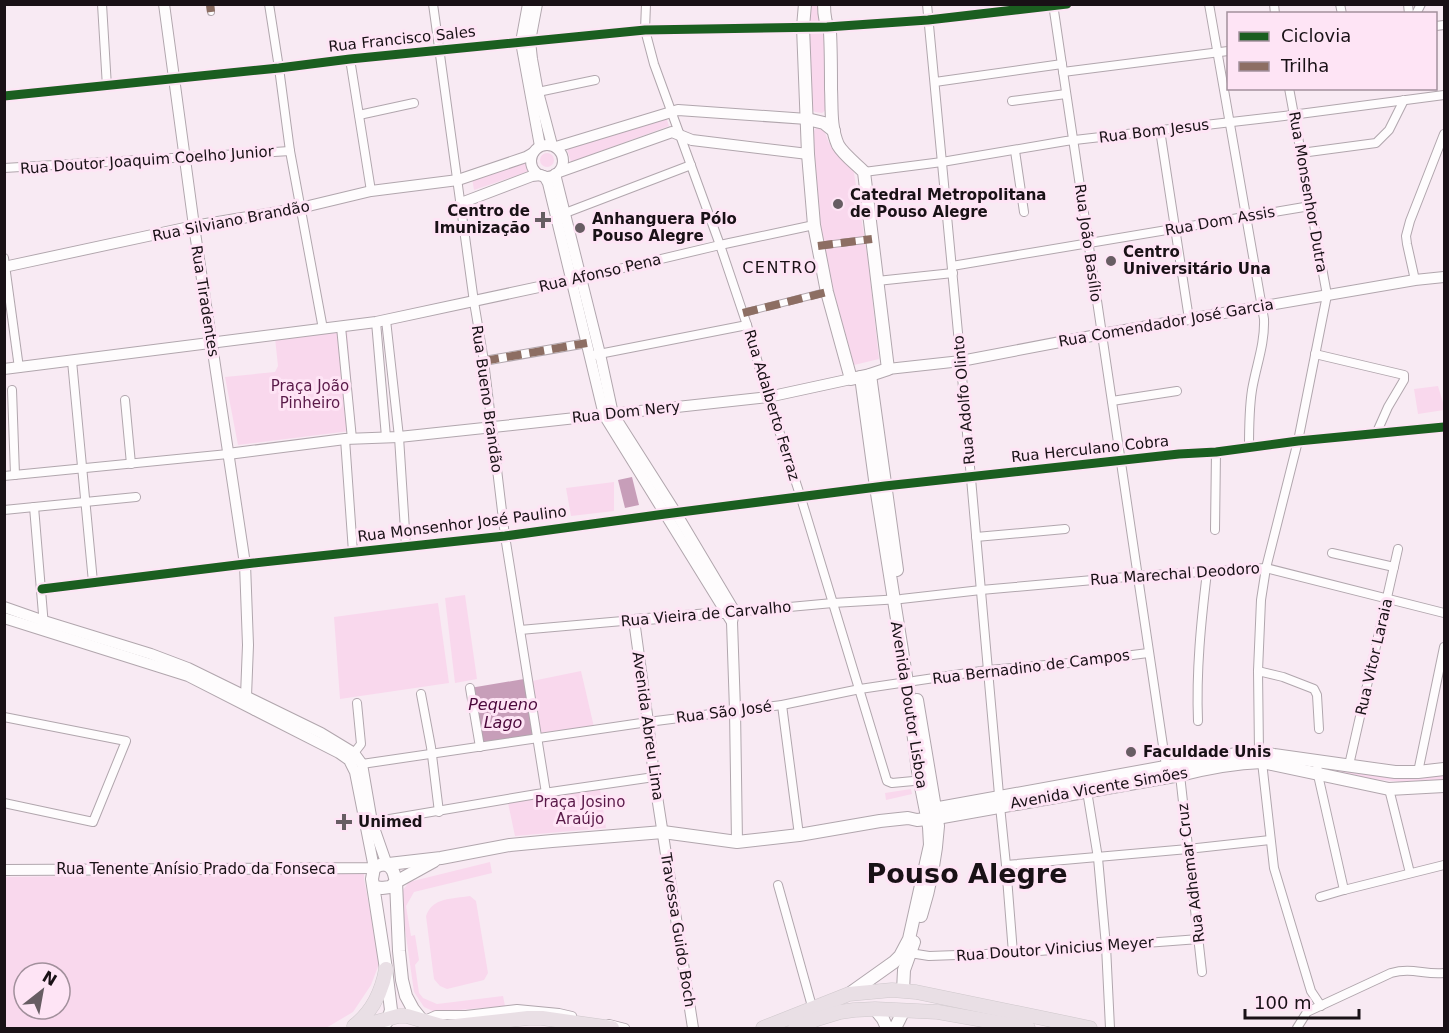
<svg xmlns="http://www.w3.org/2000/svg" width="1449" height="1033" font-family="'DejaVu Sans',sans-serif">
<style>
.green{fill:#f9d8ed;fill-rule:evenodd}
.water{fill:#c79eb9}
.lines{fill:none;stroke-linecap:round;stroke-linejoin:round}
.pedestrian-casing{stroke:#b1a6ad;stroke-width:8}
.minor-casing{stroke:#b1a6ad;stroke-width:10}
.tertiary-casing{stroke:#b1a6ad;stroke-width:12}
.secondary-casing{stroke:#b1a6ad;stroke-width:14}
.trunk-casing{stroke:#cfc8cc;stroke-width:15}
.pedestrian{stroke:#fefcfd;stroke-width:6}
.minor{stroke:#fefcfd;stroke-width:8}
.tertiary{stroke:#fefcfd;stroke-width:10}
.secondary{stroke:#fefcfd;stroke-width:12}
.trunk{stroke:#e9dfe5;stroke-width:14}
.quiet{stroke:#8d6e63;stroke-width:8;stroke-dasharray:15 8;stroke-linecap:butt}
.cycleway-casing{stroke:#fee4f5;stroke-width:13}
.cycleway{stroke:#1b5e20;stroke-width:9}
.poi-dot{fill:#675d63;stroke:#fee4f5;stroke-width:2}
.labels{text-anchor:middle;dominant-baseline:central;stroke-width:6;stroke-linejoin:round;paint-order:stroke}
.street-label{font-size:15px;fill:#191116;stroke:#fee4f5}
.poi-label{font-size:15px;font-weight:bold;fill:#191116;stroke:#fee4f5;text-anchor:start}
.park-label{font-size:15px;fill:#591948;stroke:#fee4f5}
.neighbourhood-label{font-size:16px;letter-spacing:1.5px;fill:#191116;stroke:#fee4f5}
.water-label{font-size:16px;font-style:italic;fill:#4b093b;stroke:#fee4f5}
.town-label{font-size:27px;font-weight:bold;fill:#191116;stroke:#fee4f5}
</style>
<rect width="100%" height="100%" fill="#f8eaf3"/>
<g class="green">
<polygon points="807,5 821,5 823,25 805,24"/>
<polygon points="825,33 827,109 822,113 815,112 809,107 808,34"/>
<polygon points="666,117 669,126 571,162 567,149"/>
<path d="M820,127L823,128L829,143L841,158L853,167L868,259L879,359L854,365C846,333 835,300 828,267C819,223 815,178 813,134L815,129Z"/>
<circle cx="547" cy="160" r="7"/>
<polygon points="527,161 530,171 474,190 472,178"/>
<polygon points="347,330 355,425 350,431 238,445 225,377 275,372 278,366 275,338"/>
<polygon points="1438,386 1444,406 1444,410 1418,414 1414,389"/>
<polygon points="614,482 614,511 571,516 566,488"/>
<polygon points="465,595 477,679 455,683 445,598"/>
<polygon points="438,603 449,683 340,699 334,617"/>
<polygon points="581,671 594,727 539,736 532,681"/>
<polygon points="1325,768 1444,772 1444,779 1413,783 1373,779 1325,770"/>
<polygon points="600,789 606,828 515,836 508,803"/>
<polygon points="911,789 912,794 886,800 885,793"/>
<polygon points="490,862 492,873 414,892 406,906 411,936 415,935 419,960 415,965 419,993 423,998 437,1004 503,996 505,1006 435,1012 424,1007 414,992 400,894 409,882"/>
<path d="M364,872V879L375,936L379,964L371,985L353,1012L326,1028H5L4,877ZM24,973H60V1009H24Z"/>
<path d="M470,896L476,901L488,973L484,980L447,989L440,986L434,979L426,916C433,897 452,899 470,896Z"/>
</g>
<g class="water">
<polygon points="632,477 639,505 625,508 618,480"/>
<polygon points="524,679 537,739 480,747 470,688"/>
</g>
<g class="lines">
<defs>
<g id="pedestrian">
<polyline points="210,4 211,12"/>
<polyline points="818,246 872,239"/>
<polyline points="743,313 826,292"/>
</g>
<g id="minor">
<polyline points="102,4 107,87"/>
<polyline points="269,4 279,68 290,151 323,329"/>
<polyline points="433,4 474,302 484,361 505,536 546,793"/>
<polyline points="646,4 645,30 654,64 720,245 747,325 768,397 801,498 887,781 892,783 924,780"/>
<polyline points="927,4 960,354 1000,806 1006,865 1013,953"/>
<polyline points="1053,4 1166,766"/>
<path d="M1209,4L1264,319C1265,344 1256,366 1252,390C1249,409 1249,429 1249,448"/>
<polyline points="1274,4 1275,14"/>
<polyline points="1340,4 1342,14"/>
<polyline points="1408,4 1409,14"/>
<polyline points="1416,14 1421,4"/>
<polyline points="1436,26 1444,25"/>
<polyline points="350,59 371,191"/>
<polyline points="1063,72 1228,51"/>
<polyline points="935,82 1062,64"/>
<polyline points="1289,88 1327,295 1298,441 1266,568 1261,600 1258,671 1259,752 1262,762 1274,868 1311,991 1321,1006"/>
<polyline points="538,92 595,80"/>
<polyline points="4,96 279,68 350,59 645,30 827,27 928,20 1067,4"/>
<polyline points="1012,101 1066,94"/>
<polyline points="359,115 414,103"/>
<polyline points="1160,130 1189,319"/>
<polyline points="1015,151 1024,212"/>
<polyline points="1301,153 1376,143 1389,130 1404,100"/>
<polyline points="4,168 290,151"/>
<polyline points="864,172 942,162 1066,141 1284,116 1444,95"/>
<polyline points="560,215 691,165"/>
<polyline points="4,258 19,368"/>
<polyline points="952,266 1310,206"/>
<polyline points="581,278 720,245 814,225"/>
<polyline points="1415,280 1407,244 1406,236 1410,221 1444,134"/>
<polyline points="877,281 953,273"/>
<polyline points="386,320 399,437 406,546"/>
<polyline points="376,322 386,437"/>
<polyline points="341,327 352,439"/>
<polyline points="1315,354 1404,375 1404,380 1388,407 1376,434"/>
<polyline points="594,355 747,325"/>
<polyline points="72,361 93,582"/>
<polyline points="484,361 587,343"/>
<polyline points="12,390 15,475"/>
<polyline points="125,400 131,464"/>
<polyline points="1112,401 1177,391"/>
<polyline points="345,439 353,552"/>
<polyline points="4,476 228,454"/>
<polyline points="34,507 44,626"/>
<polyline points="4,510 136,497"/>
<polyline points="1215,530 1216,452"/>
<polyline points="976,537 1065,529"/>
<polyline points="1332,553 1394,567"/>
<polyline points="42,589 245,564 505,536 665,514 885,486 1179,454 1216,452 1298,441 1444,427"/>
<polyline points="735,612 833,603 901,599 981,590 1138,576 1266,568 1444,613"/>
<polyline points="520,630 634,620"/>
<polyline points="1258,671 1283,677 1314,689 1317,695 1319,729"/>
<polyline points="914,681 988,670 1070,663 1148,653"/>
<polyline points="470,688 480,747"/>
<polyline points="421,694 431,747 439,812"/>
<polyline points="782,705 799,835"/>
<polyline points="4,717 126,741 93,822 4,803"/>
<path d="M1198,721C1196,671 1201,622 1207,572"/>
<polyline points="354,753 361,744 357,703"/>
<polyline points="1317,761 1318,775 1344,890"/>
<polyline points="362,764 648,722 782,705 860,689 907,682"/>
<polyline points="1349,765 1398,549"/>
<polyline points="1418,772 1444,647"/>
<polyline points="1180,775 1202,972"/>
<polyline points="1389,789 1410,873"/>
<polyline points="1087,791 1098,858 1106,946 1110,1028"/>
<polyline points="372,822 537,794 654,777"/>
<polyline points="1006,865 1188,849 1270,840"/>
<polyline points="778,885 813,1010"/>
<polyline points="1320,897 1344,890 1444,865"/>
<polyline points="910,953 929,956 1013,953 1199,939"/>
<polyline points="425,1020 436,1015 466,1015 517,1009 559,1013 572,1016"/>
<polyline points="609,1024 625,1028"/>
<path d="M1297,1028L1307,1012L1391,973C1412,967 1424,975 1444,973"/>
</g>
<g id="tertiary">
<polyline points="164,4 194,226 245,564 248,645 246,696 248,702 255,710"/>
<polyline points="528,4 521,42 540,146"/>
<polyline points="537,4 530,41 532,59 538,92 552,145"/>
<circle cx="547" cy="161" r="16"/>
<polyline points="556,147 678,110 807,119"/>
<polyline points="559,172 672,132 692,140 808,154"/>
<polyline points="555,174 600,354 613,414 676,513 735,612"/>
<polyline points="544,176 548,183 604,415 732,622"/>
<polyline points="461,203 532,176 541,175"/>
<polyline points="4,267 194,226 296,209 371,191 458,180 526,157 533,153"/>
<polyline points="4,369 376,322 581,278"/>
<polyline points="888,369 961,361 1102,334 1415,280 1444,277"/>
<polyline points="228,454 345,439 399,437 484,428 768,397 851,379"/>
<polyline points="4,607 44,621 151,654 188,668 321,733 354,753 362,764 372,822 387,865"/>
<polyline points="733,617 732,622 735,710 737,842"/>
<polyline points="4,618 188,676 339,753 349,760 355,772 374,868 4,870"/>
<polyline points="693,1028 654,777 648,722 634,620 735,612"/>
</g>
<g id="secondary">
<path d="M805,4L803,27L808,154L814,225L827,292L851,379L870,375L888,369L864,172C856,164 843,154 838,145C830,127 832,108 831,89C831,70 831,51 830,32C825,24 824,14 824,4"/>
<polyline points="807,119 824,123 834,131"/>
<polyline points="870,375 897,570"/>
<path d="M917,700L938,826C936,857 930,887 921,916"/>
<polyline points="928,810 1242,753 1259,752 1274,755 1395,772 1418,772 1444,769"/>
<path d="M387,865C394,869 394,874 396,882L399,951L402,980L406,996L413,1009L425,1024"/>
<polyline points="374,887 382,888 390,887 396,882 434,861"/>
<polyline points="903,991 904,970 914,942"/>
<polyline points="849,994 894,962 900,956 909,939 930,845 929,827 918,771 907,682 876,487 861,377"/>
<polyline points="875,1009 883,1019 887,1028"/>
<path d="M382,1028L388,1020L391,1010L386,969L372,879L374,868L380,865L441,858L510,845L552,841L663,832L737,842L799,835L880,821L908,818L917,820L937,818L1180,775C1207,768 1234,763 1262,762L1389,789L1444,786"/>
<polyline points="895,1028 904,1010"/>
</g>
<g id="trunk">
<path d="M354,1026C372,1012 382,991 386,969"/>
<polyline points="355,1028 398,1016 407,1016 438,1025 447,1027 528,1018 542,1018 612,1028"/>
<polyline points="763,1028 849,994 892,990 916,992 1090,1028"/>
<polyline points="795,1028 817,1019 840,1012 854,1010 875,1009 938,1012 1028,1028"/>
</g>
</defs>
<use href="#pedestrian" class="pedestrian-casing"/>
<use href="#minor" class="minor-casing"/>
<use href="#tertiary" class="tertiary-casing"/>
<use href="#secondary" class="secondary-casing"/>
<use href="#trunk" class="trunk-casing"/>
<use href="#pedestrian" class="pedestrian"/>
<use href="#minor" class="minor"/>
<use href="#tertiary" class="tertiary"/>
<use href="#secondary" class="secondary"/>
<use href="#trunk" class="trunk"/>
<g class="quiet">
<polyline points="210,4 211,12"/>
<polyline points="818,246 872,239"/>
<polyline points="743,313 827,292"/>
<polyline points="484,361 587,343"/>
</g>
<defs>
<g id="cycleway">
<polyline points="4,96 279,68 350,59 645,30 827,27 928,20 1067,4"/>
<polyline points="42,589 245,564 505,536 665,514 885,486 1179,454 1216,452 1298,441 1444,427"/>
</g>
</defs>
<use href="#cycleway" class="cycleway-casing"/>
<use href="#cycleway" class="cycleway"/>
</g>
<g class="poi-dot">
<circle cx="838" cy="204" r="6"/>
<path d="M540 211h6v6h6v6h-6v6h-6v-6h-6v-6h6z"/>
<circle cx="580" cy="228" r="6"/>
<circle cx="1111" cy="261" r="6"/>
<circle cx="1131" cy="752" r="6"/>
<path d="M341 813h6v6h6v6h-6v6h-6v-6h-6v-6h6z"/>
</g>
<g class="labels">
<g class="street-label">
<text transform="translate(402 39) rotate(-6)">Rua Francisco Sales</text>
<text transform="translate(1154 131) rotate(-7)">Rua Bom Jesus</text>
<text transform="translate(147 160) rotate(-4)">Rua Doutor Joaquim Coelho Junior</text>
<text transform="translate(1308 192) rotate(80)">Rua Monsenhor Dutra</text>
<text transform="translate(231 221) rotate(-11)">Rua Silviano Brandão</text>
<text transform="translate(1220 221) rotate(-10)">Rua Dom Assis</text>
<text transform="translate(1088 243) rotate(82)">Rua João Basílio</text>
<text transform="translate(600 273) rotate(-13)">Rua Afonso Pena</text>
<text transform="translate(205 301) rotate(81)">Rua Tiradentes</text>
<text transform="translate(1166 323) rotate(-10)">Rua Comendador José Garcia</text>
<text transform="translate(487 399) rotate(82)">Rua Bueno Brandão</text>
<text transform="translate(964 400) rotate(-95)">Rua Adolfo Olinto</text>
<text transform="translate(772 405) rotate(73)">Rua Adalberto Ferraz</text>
<text transform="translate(626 412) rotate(-6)">Rua Dom Nery</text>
<text transform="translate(1090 449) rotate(-6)">Rua Herculano Cobra</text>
<text transform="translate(462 524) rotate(-7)">Rua Monsenhor José Paulino</text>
<text transform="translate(1175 574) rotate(-4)">Rua Marechal Deodoro</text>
<text transform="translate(706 614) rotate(-5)">Rua Vieira de Carvalho</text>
<text transform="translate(1374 657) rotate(-77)">Rua Vitor Laraia</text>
<text transform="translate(1031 667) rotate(-7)">Rua Bernadino de Campos</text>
<text transform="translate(909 705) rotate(81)">Avenida Doutor Lisboa</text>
<text transform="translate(724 712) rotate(-7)">Rua São José</text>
<text transform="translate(648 726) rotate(82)">Avenida Abreu Lima</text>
<text transform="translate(1099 788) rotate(-10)">Avenida Vicente Simões</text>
<text x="196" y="869">Rua Tenente Anísio Prado da Fonseca</text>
<text transform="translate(1191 873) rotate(-97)">Rua Adhemar Cruz</text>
<text transform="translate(678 930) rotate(81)">Travessa Guido Boch</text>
<text transform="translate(1055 949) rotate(-4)">Rua Doutor Vinicius Meyer</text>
</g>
<g class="poi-label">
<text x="850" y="195">Catedral Metropolitana<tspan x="850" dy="17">de Pouso Alegre</tspan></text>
<text x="530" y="211" text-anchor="end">Centro de<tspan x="530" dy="17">Imunização</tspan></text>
<text x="592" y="219">Anhanguera Pólo<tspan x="592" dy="17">Pouso Alegre</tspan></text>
<text x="1123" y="252">Centro<tspan x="1123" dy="17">Universitário Una</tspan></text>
<text x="1143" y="752">Faculdade Unis</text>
<text x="358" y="822">Unimed</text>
</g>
<g class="park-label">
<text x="310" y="386">Praça João<tspan x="310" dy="17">Pinheiro</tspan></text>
<text x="580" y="802">Praça Josino<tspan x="580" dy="17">Araújo</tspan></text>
</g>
<g class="neighbourhood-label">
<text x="780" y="267">CENTRO</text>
</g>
<g class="water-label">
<text x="503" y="704">Pequeno<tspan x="503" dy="18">Lago</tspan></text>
</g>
<g class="town-label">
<text x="967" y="873">Pouso Alegre</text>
</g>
</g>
<rect width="1449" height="1033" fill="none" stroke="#191116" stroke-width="12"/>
<rect x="1227" y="12" width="210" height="78" fill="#fee4f5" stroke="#a2909c" stroke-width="1.5"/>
<rect x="1239" y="32" width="30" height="9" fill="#1b5e20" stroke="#a2909c" stroke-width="1.5"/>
<text x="1281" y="42" font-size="18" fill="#191116">Ciclovia</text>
<rect x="1239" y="62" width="30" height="9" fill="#8d6e63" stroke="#a2909c" stroke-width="1.5"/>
<text x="1281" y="72" font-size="18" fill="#191116">Trilha</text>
<g transform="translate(42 991) rotate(31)"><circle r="28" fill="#fee4f5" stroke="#a2909c" stroke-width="1.5"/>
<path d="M0-4.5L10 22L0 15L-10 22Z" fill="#675d63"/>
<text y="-9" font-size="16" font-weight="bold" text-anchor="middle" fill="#191116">N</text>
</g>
<path d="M1245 1009v9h114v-9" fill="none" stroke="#191116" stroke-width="3"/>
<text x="1254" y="1009" font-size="18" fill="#191116" stroke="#fee4f5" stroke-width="4.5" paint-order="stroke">100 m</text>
</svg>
